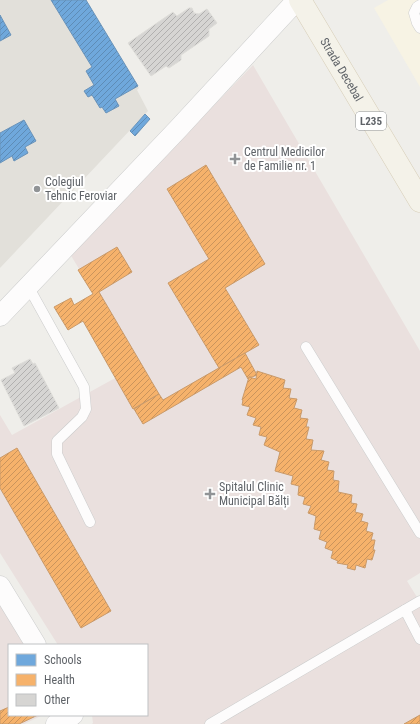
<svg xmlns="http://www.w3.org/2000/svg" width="420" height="724" font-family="'Roboto Condensed',sans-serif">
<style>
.commercial{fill:#f7f3e4}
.education{fill:#e2e0da}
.medical{fill:#eae0de}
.schools{fill:url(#schools-hatch);stroke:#6a93b9}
.health{fill:url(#health-hatch);stroke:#c99a6a}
.building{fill:url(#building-hatch);stroke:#deddd9}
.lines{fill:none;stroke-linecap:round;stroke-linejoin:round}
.service-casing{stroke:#cbcccc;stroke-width:11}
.minor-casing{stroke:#cbcccc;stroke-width:21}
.primary-casing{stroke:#d7ceb8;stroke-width:23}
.service{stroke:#fdfcfc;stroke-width:10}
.minor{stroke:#fdfcfc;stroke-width:20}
.primary{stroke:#f4f2e9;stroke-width:22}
.poi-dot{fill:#919496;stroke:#fff;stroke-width:1.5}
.labels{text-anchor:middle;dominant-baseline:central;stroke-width:4;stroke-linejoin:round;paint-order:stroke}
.shield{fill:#fff;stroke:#8f9295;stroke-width:1}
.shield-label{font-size:11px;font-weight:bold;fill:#5f6368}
.street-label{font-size:12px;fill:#5f6368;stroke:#fff}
.poi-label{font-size:12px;fill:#5f6368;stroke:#fff;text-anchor:start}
</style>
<defs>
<pattern id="schools-hatch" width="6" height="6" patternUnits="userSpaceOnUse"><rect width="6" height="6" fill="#6fa8dc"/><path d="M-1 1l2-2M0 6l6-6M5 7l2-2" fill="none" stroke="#5e8cb6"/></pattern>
<pattern id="health-hatch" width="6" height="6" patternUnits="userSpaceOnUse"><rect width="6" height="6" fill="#f6b26b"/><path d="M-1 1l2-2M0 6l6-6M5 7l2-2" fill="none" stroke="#ca945c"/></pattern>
<pattern id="building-hatch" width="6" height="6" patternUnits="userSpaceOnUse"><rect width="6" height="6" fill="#d6d5d3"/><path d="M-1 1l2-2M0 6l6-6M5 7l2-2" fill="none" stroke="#b1b0af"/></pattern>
</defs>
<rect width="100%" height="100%" fill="#efeeea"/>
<polygon class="commercial" points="388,0 420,0 420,87 374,8"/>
<polygon class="education" points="0,0 86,0 139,88 137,90 148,111 0,268"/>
<g class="medical">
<polygon points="253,65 420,351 420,573 407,581 420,602 420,724 92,724 93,723 92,715 147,715 147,645 58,645 0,553 0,415 12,435 117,377 95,295 70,254"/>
<polygon points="0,604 24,645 9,645 9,715 43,715 24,724 0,724"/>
</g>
<g class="schools">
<polygon points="51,0 86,0 138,86 115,99 119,106 106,113 102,107 100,108 92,95 88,97 84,91 94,85 86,71 92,67"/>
<polygon points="0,15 11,35 0,41"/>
<polygon points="145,114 150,119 135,136 130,131"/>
<polygon points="24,120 36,141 25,147 28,153 14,161 12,156 0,163 0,133"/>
</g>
<g class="health">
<polygon points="206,165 265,264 225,288 259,345 219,368 168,283 209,259 167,189"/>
<polygon points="117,247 132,272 99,292 159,394 133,409 83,321 68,330 54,307 71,298 74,305 93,294 78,270"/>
<polygon points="245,353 257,375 252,377 249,377 248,379 241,367 143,424 134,409 159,394 163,400"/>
<polygon points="257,371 285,380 283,388 291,389 289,398 297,399 294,408 302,410 300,418 308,419 306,427 309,427 306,439 313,440 311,450 324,451 321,460 329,462 327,470 334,471 333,480 339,481 338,492 352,495 351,503 357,504 355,512 363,514 361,521 368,523 366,531 373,533 371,540 375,540 373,550 375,550 372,560 367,559 365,568 356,565 355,570 347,568 348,565 337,563 338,561 331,558 333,551 325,548 327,542 319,539 321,531 314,529 316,516 308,513 311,506 303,504 305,497 298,495 299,486 291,484 293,476 275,471 280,452 264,445 267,437 259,435 261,427 253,425 256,418 247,415 250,407 242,405 243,400 242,400 249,377 256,379"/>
<polygon points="17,448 111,611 81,628 0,488 0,458"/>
<polygon points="9,707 9,715 38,715 19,724 0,724 0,711"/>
<polygon points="420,715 420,724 404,724"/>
</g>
<g class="building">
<polygon points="189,8 192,8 194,13 199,14 207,9 217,23 209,29 209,36 181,55 181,60 169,68 166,66 151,76 128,43 173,12 177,16"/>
<polygon points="30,359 33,364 35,363 59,408 24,426 1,380 15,373 12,368"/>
</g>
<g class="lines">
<defs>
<g id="service">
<polyline points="420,5 417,7 414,13 417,23 420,28"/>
<polyline points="28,286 84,387 86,409 82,417 57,441 57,454 90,522"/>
<polyline points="306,347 420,533"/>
<polyline points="405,610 420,639"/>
<polyline points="210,724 420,601"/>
</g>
<g id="minor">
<polyline points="0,316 178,129 297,0"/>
<polyline points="0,586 36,645"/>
<polyline points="56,724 73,715"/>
</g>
<g id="primary">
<path id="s1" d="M300,0L420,201"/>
</g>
</defs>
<use href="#service" class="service-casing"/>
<use href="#minor" class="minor-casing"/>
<use href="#primary" class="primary-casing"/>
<use href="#service" class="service"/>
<use href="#minor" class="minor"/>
<use href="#primary" class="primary"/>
</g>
<g class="poi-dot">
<path d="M233 153h4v4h4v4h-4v4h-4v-4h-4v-4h4z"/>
<circle cx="37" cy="189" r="4"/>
<path d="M208 488h4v4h4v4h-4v4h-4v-4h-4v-4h4z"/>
</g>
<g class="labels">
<rect class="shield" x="356" y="112" width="30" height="18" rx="3"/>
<g class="shield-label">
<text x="371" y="121">L235</text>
</g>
<g class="street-label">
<text stroke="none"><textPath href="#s1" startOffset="81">Strada Decebal</textPath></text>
</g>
<g class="poi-label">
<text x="244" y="152">Centrul Medicilor<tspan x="244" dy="14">de Familie nr. 1</tspan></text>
<text x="45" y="182">Colegiul<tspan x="45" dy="14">Tehnic Feroviar</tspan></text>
<text x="219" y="487">Spitalul Clinic<tspan x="219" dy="14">Municipal Bălți</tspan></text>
</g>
</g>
<rect x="8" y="644" width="140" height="72" fill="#ffffff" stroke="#bfc1c3"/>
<rect x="16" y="654" width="20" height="12" fill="#6fa8dc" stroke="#bfc1c3"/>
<text x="44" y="664" font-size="12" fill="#5f6368">Schools</text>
<rect x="16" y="674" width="20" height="12" fill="#f6b26b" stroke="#bfc1c3"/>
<text x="44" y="684" font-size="12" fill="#5f6368">Health</text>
<rect x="16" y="694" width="20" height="12" fill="#d6d5d3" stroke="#bfc1c3"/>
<text x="44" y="704" font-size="12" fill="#5f6368">Other</text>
</svg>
